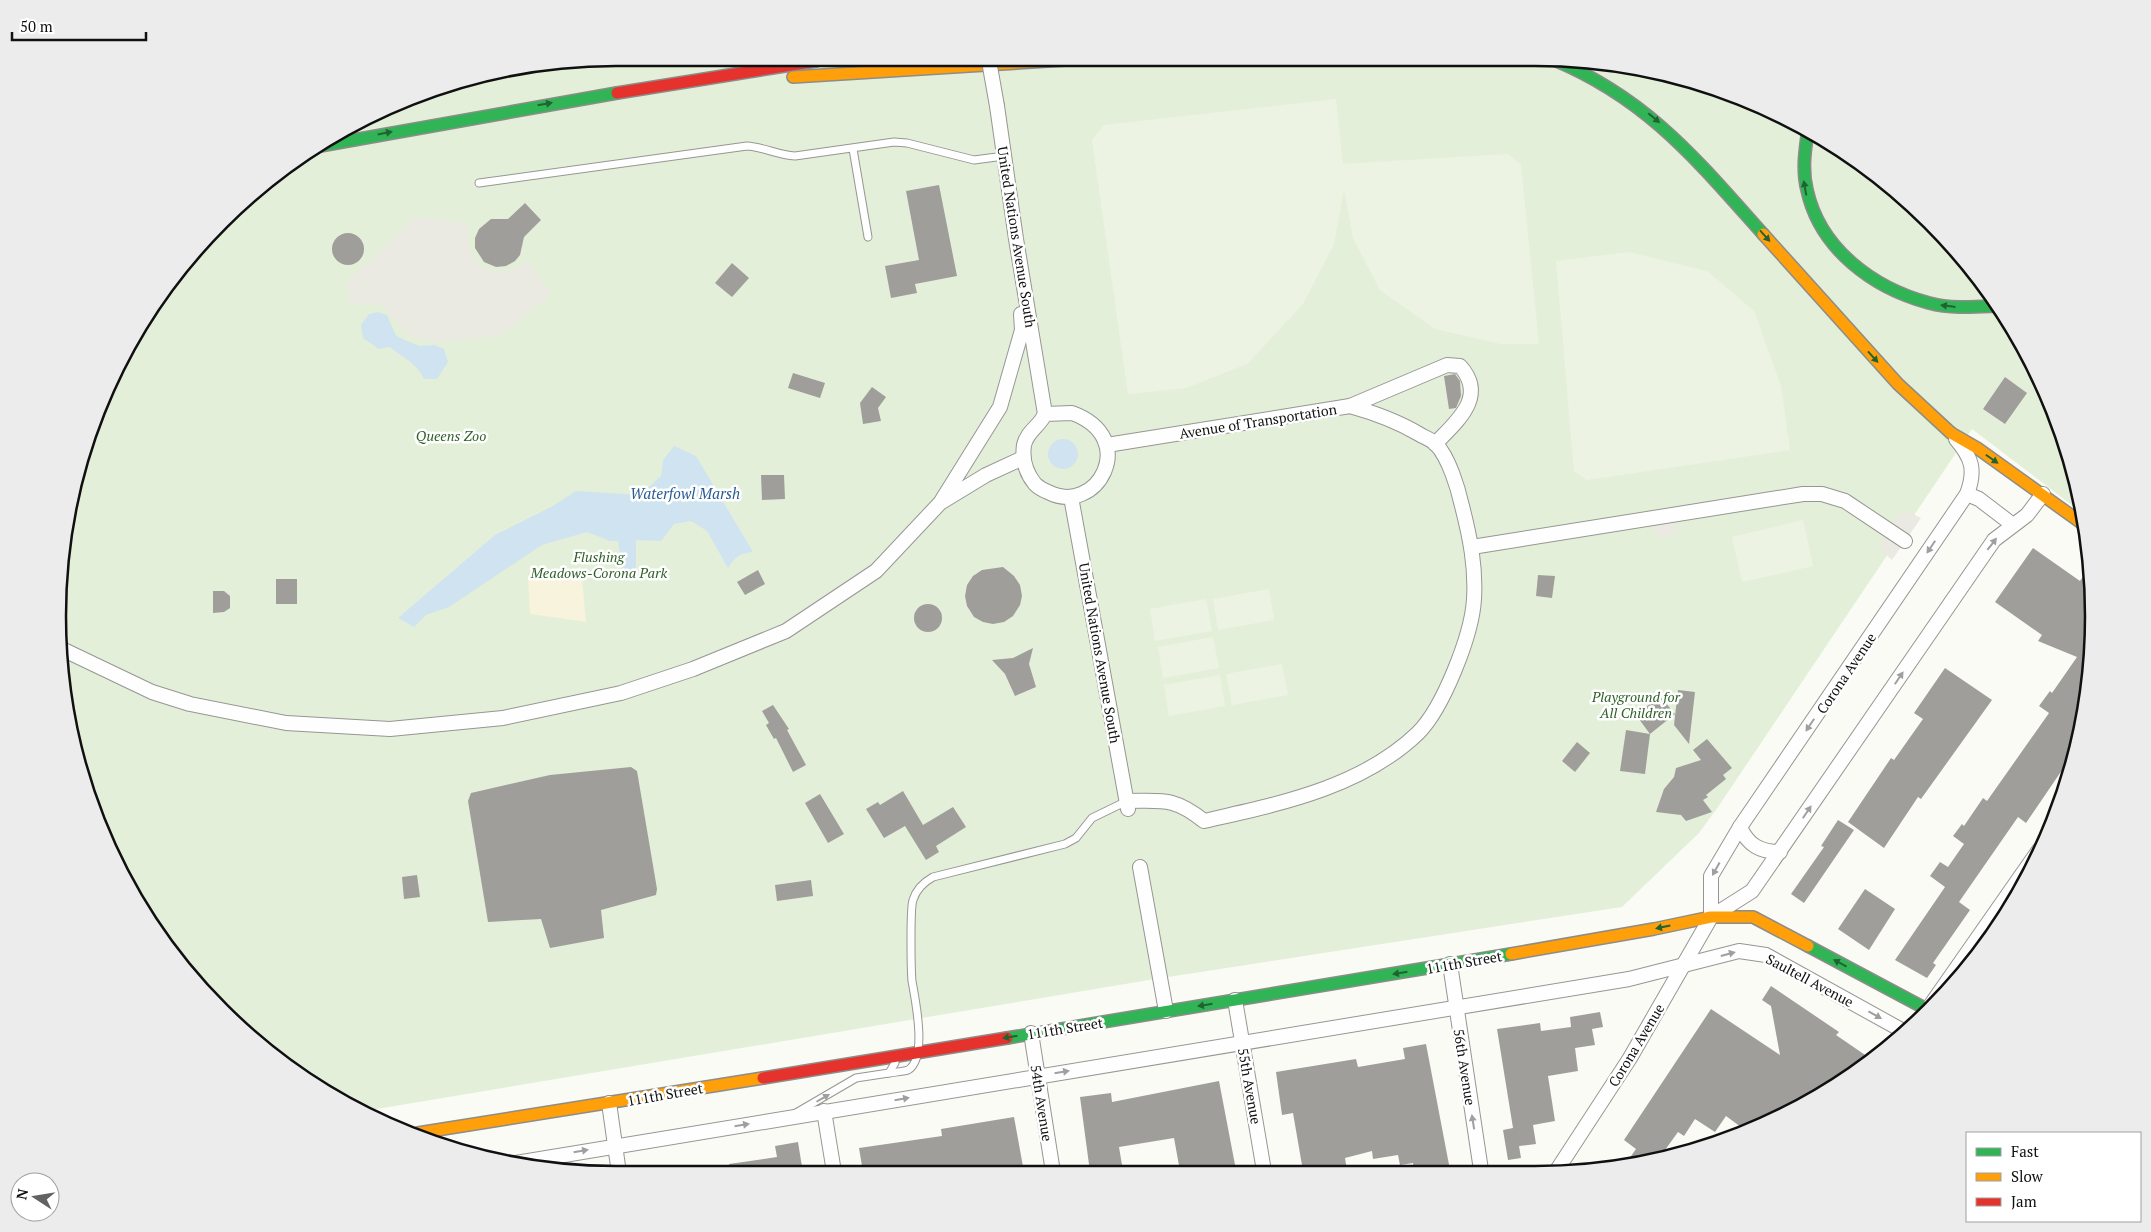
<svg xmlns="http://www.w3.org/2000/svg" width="2151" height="1232" font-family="'PT Serif',serif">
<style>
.green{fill:#e4efd9}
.sand{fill:#f7f3dc}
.pitch{fill:#edf3e2}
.plaza{fill:#ebeae2}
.water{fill:#d0e3f1}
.building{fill:#9f9e9b}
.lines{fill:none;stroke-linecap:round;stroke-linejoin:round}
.lane-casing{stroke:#969694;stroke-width:9}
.street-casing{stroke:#969694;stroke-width:16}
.fast-casing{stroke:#8c8c8a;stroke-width:14}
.slow-casing{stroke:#8c8c8a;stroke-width:14}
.jam-casing{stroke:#8c8c8a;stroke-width:14}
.lane{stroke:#fefefe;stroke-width:7}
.street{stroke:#fefefe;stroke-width:14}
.fast{stroke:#30b455;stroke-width:11}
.slow{stroke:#ff9f0a;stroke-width:11}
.jam{stroke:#e5322d;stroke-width:11}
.street-bridge-casing{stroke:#969694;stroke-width:16;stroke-linecap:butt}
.street-bridge{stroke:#fefefe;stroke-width:14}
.oneway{fill:#206232}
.oneway2{fill:#9f9f9f}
.labels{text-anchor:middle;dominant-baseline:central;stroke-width:5;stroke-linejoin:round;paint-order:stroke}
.street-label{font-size:14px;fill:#101010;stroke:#fff}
.park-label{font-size:14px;font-style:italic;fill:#2f6027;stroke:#fff}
.water-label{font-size:15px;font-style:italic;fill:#285c92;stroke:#fff}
.rim{fill:none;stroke:#101010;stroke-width:2.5}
</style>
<rect width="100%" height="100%" fill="#fbfbf6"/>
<polygon class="green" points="1571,59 1680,77 1815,132 1903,196 1978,276 2036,369 2075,472 2081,512 1972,429 1718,807 1699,833 1622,907 1155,979 365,1111 336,1100 248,1036 196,984 132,896 100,829 68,725 59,652 62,543 77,471 115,369 152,305 221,221 276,173 369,115 437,87 543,62"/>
<polygon class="sand" points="581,567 586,622 530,614 528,577"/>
<g class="pitch">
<polygon points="1336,99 1343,164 1508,154 1521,165 1539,344 1501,344 1435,329 1380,290 1353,238 1344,189 1334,244 1303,304 1247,364 1186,388 1128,394 1092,140 1104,125"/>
<polygon points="1629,252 1707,271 1754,311 1781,386 1790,450 1587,480 1574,471 1556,261"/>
<polygon points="1803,520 1813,566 1742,582 1732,537"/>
<polygon points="1269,589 1274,620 1218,630 1213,599"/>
<polygon points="1206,599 1212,631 1155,641 1150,609"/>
<polygon points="1213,637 1219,668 1163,678 1158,647"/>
<polygon points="1282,664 1288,695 1232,705 1226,674"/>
<polygon points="1220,675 1225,706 1169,716 1164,685"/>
</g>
<g class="plaza">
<polygon points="414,216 467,223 468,248 482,268 505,272 529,262 551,294 500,336 438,342 410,337 380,304 350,304 346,283"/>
<polygon points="1909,512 1921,518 1892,560 1882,551 1881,544 1883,536 1895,518 1902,513"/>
<polygon points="1675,514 1678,535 1656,538 1653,518"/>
</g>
<g class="water">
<path d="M378,312L387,315L396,336L419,346L435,345L444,349L448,362L437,379H424C415,361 405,360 390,347L379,349L363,338L361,325L369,314Z"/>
<circle cx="1063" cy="454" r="15"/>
<path d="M674,446L696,456L753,552C740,553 735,557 728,568L707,531L691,521L674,524L661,541L636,540V568L628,571L622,567L618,541H610L587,532L542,545L449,607L426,615L414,627L398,618L495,535L551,507L576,491L640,495L661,476L663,460Z"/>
</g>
<g class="building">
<polygon points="939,185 957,276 915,284 917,293 891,298 885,266 919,260 906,191"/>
<polygon points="525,203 541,220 524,237 520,255 515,261 506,266 496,267 484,262 475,248 475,238 479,229 491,219 508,219"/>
<circle cx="348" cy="249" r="16"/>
<polygon points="732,263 749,278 732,297 715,283"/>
<polygon points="793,373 825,383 820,398 788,388"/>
<polygon points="1455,374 1460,381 1461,396 1456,408 1449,409 1444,376"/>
<polygon points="2005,377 2027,393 2005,424 1983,409"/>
<polygon points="872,387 886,397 878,408 881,421 863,424 860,403"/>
<polygon points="761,475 784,475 785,499 762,500"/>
<polygon points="2033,548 2080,581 2090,567 2092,580 2089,689 2073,754 2026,823 2018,817 1959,902 1970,910 1933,963 1936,965 1927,978 1895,960 1945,887 1930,876 1940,862 1948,867 1964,844 1953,836 1962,824 1964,826 1983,798 1987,801 2049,713 2039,706 2050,691 2052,693 2077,657 2038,641 2042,635 1995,602"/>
<polygon points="1003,567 1014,576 1020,585 1022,596 1020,605 1013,616 1004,622 993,624 983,622 974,617 967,606 965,596 967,585 973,576 982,570"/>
<polygon points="758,570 765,584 745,595 737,582"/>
<polygon points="1538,575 1555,576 1552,598 1536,596"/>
<rect x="276" y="579" width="21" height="25"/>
<polygon points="213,591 224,591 230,596 230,608 224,612 213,613"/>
<circle cx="928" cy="618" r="14"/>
<polygon points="1033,648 1029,664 1036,687 1015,696 1005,674 992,660 1013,658"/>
<polygon points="1945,668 1992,700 1921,799 1918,797 1884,848 1848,822 1891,758 1894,760 1923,719 1914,713"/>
<polygon points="1678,690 1695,692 1689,744 1674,725"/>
<polygon points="1660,696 1675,714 1650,734 1636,715"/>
<polygon points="773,705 789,729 787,730 806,765 793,772 776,738 774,739 766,725 769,723 762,711"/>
<polygon points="1626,730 1650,734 1645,774 1620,771"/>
<polygon points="1707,739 1732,768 1723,775 1726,779 1706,795 1708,797 1703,800 1712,812 1686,821 1681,815 1656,812 1664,789 1674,777 1676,768 1701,760 1693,750"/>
<polygon points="1577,742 1590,753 1575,772 1562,761"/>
<polygon points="631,767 637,771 657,889 656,895 601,910 604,938 550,948 541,919 488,922 468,801 471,793 550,775"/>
<polygon points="903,791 923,825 953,807 966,827 936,846 939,852 926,860 905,826 884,838 866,809 878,802 880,805"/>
<polygon points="820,794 844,834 828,843 805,803"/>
<polygon points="1838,820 1854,830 1804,903 1791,894 1824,847 1821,846"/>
<polygon points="417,875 420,897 404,899 402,877"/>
<polygon points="811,880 813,896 777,901 775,885"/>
<polygon points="1865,889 1895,909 1869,950 1838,929"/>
<polygon points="1771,986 1839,1032 1836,1035 1871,1059 1845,1081 1745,1130 1726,1116 1715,1132 1695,1119 1684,1136 1678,1132 1660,1157 1624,1166 1636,1149 1624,1140 1711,1009 1780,1055 1771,1006 1762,1000"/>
<polygon points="1600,1012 1603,1027 1592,1029 1595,1045 1575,1048 1578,1071 1548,1076 1555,1121 1533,1125 1536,1144 1519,1146 1521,1158 1508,1160 1503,1130 1513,1128 1497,1029 1540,1023 1541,1031 1571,1027 1570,1017"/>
<polygon points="1426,1044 1450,1170 1414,1170 1413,1163 1400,1165 1398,1155 1373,1159 1372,1151 1345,1158 1347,1171 1303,1171 1293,1113 1282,1115 1276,1072 1356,1059 1358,1067 1405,1059 1403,1048"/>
<polygon points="1219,1081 1236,1170 1180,1171 1174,1138 1119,1147 1123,1171 1090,1172 1080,1097 1111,1093 1112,1102"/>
<polygon points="1014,1117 1024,1172 863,1172 859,1148 942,1136 941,1129"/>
<polygon points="798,1142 803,1173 730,1173 729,1164 777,1157 775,1146"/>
</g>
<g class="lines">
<defs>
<g id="lane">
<polyline points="853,149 868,237"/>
<path d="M479,183L747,146C763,147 778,155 795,156L894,142L907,143L974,160L1004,156"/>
<path d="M889,1073C894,1072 902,1072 908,1070C928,1058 915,999 912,981C911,970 910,908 913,900C916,890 924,882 933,877L1065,844L1076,838L1092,818L1127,801"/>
<polyline points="796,1113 856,1078 889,1073 895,1063 895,1058"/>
</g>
<g id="street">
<polyline points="997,106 1016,239 1045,414"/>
<path d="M1350,406L1447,365L1460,366C1488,397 1456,422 1435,444"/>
<path d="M1072,413C1141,438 1097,517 1048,492C1043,490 1039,488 1035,484C1026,473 1022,459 1024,445C1027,431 1040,426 1045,414Z"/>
<path d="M1107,445L1350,406C1375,413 1397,421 1419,434C1424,437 1432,440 1436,444C1449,458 1458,488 1462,506C1470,537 1476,567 1474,599C1472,635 1443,708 1418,733C1361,788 1278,804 1204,821C1174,797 1163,801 1127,801"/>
<polyline points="1967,494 1979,499 2013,525"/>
<polyline points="1071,497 1128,809"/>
<polyline points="942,500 1000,407 1022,330 1021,314"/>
<polyline points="1472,547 1803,494 1822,494 1845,501 1905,541"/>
<polyline points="59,651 64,650 152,692 190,704 286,723 390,729 503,718 621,693 693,669 786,631 876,571 940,503 986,475 1023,458"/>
<path d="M1740,827C1748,845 1760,852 1780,852"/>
<polyline points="1140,867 1166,1011"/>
<path d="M1711,917V876L1740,827L1967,494C1976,470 1972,458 1956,439"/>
<polyline points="1450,964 1481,1170"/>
<polyline points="1235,1000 1264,1171"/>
<polyline points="1923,1016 2039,850"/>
<polyline points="1031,1033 1053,1172"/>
<polyline points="609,1103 619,1173"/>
<polyline points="824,1111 834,1172"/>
<polyline points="516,1163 1629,979 1739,951 1766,955 1905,1032"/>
<polyline points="1557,1170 1630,1058 1711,917 1752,891 1994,540 2027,515 2043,494"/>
</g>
<g id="fast">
<path d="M1552,59C1647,98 1697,160 1763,234"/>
<path d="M1808,130C1805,150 1802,170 1807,190C1820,249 1873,288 1929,303C1951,309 1975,307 1997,306"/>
<polyline points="320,146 617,93"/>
<polyline points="1808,946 1930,1011"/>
<polyline points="1007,1038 1511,954"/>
</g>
<g id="slow">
<polyline points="793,77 1064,60"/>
<polyline points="1763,234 1898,384 1951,433"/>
<polyline points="1951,433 1977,448 2083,524"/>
<polyline points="1511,954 1654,929 1711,917 1753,917 1808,946"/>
<polyline points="418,1133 763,1078"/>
</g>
<g id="jam">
<polyline points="617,93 816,61"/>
<polyline points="763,1078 1007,1038"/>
</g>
</defs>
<use href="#lane" class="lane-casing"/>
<use href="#street" class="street-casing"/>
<use href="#fast" class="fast-casing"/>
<use href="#slow" class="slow-casing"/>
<use href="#jam" class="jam-casing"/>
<use href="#lane" class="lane"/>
<use href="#street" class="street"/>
<use href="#fast" class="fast"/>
<use href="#slow" class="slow"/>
<use href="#jam" class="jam"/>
<defs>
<polyline id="street-bridge" points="989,61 997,106"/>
</defs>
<use href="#street-bridge" class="street-bridge-casing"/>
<use href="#street-bridge" class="street-bridge"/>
</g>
<defs><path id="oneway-solid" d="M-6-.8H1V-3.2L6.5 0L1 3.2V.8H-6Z" transform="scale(1.25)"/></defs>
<g class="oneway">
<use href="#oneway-solid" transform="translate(545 104) rotate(-10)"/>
<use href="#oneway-solid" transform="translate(1654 118) rotate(40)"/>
<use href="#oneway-solid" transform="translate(385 133) rotate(-11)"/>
<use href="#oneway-solid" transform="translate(1805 188) rotate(-100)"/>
<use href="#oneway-solid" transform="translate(1765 236) rotate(48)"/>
<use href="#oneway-solid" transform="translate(1948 306) rotate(-173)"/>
<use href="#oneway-solid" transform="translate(1873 357) rotate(48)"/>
<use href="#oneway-solid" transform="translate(1992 459) rotate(35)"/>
<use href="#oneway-solid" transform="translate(1663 927) rotate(168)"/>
<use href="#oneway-solid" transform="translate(1840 963) rotate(-152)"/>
<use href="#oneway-solid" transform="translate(1400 973) rotate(171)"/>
<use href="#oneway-solid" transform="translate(1205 1005) rotate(171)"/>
<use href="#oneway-solid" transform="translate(1010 1037) rotate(171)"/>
</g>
<g class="oneway2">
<use href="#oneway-solid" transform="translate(1992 544) rotate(-52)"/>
<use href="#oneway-solid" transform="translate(1931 547) rotate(124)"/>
<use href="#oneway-solid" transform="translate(1899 678) rotate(-56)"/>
<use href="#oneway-solid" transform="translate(1810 725) rotate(124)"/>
<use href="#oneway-solid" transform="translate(1807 812) rotate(-56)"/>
<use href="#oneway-solid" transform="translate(1716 869) rotate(119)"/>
<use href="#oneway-solid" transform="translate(1728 954) rotate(-15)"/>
<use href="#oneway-solid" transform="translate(1875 1015) rotate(29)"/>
<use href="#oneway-solid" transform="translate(1062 1072) rotate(-9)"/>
<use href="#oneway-solid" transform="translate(823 1098) rotate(-30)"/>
<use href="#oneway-solid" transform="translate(902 1099) rotate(-10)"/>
<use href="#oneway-solid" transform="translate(1473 1122) rotate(-99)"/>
<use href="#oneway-solid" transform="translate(742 1125) rotate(-9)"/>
<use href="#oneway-solid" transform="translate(581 1151) rotate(-10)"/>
</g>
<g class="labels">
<g class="street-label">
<text transform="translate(1017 237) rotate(81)">United Nations Avenue South</text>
<text transform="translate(1258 421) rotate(-9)">Avenue of Transportation</text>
<text transform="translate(1100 653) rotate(80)">United Nations Avenue South</text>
<text transform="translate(1846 673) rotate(-56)">Corona Avenue</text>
<text transform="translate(1464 962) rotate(-10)">111th Street</text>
<text transform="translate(1810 980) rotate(28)">Saultell Avenue</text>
<text transform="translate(1065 1028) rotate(-9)">111th Street</text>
<text transform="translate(1636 1045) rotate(-59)">Corona Avenue</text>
<text transform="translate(1465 1067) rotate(81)">56th Avenue</text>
<text transform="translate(1250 1086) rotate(80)">55th Avenue</text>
<text transform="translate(665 1094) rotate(-10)">111th Street</text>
<text transform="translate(1042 1103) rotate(81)">54th Avenue</text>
</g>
<g class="park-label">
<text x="451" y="435">Queens Zoo</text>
<text x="599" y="556">Flushing<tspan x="599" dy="16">Meadows-Corona Park</tspan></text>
<text x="1636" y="696">Playground for<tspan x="1636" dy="16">All Children</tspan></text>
</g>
<g class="water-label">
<text x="685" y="493">Waterfowl Marsh</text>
</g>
</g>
<path d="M0 0H2151V1232H0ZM616 66H1535A550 550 0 0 1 2085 616V616A550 550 0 0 1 1535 1166H616A550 550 0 0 1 66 616V616A550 550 0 0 1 616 66Z" fill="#ececec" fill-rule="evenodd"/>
<path class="rim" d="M616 66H1535A550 550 0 0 1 2085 616V616A550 550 0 0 1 1535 1166H616A550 550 0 0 1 66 616V616A550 550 0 0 1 616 66Z"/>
<rect x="1966" y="1132" width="175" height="90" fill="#ffffff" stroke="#9f9f9f"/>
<rect x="1976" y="1148" width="25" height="8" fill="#30b455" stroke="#9f9f9f"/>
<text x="2011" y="1157" font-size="15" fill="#101010">Fast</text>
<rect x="1976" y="1173" width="25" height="8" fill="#ff9f0a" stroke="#9f9f9f"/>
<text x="2011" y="1182" font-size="15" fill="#101010">Slow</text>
<rect x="1976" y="1198" width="25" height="8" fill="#e5322d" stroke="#9f9f9f"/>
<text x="2011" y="1207" font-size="15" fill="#101010">Jam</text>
<g transform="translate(35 1197) rotate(282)"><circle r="24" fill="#ffffff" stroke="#9f9f9f"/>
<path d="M0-4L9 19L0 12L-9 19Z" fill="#626260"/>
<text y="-8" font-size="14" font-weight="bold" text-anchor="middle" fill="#101010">N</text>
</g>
<path d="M12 32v8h134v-8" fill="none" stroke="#101010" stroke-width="2.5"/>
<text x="20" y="32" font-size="15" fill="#101010" stroke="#ffffff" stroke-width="4" paint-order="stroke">50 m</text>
</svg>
